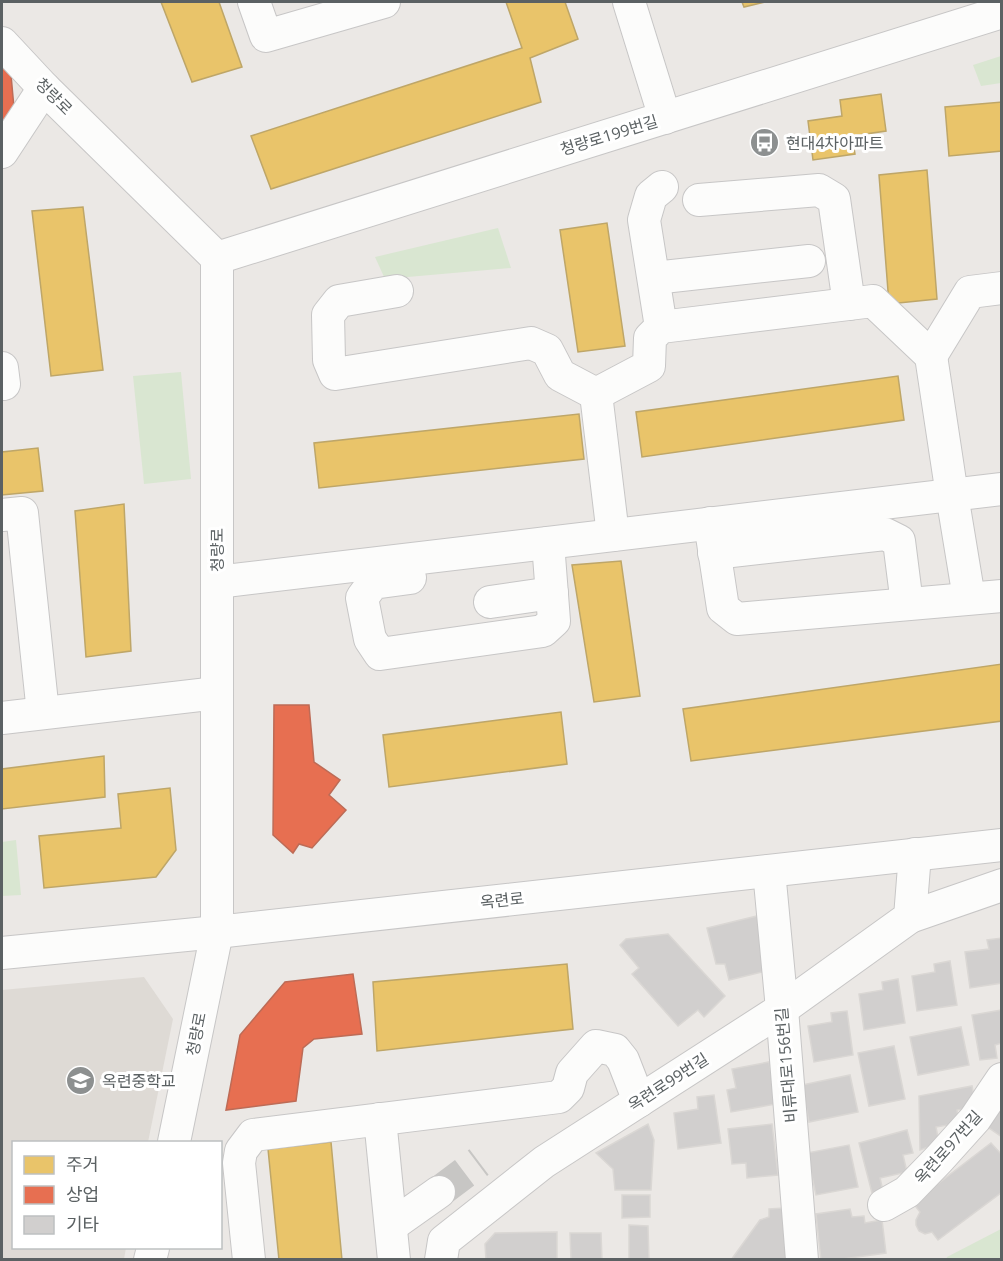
<svg xmlns="http://www.w3.org/2000/svg" width="1003" height="1261" font-family="'Open Sans','Noto Sans KR',sans-serif">
<style>
.education{fill:#dedad5}
.green{fill:#d9e6d1}
.homes{fill:#e9c46a;stroke:#bea668;stroke-width:1.5}
.shops{fill:#e76f51;stroke:#bd6b56;stroke-width:1.5}
.building{fill:#d1cfce;stroke:#dad7d4;stroke-width:1.5}
.lines{fill:none;stroke-linecap:round;stroke-linejoin:round}
.minor-tunnel{stroke:#c7c6c4;stroke-width:32;stroke-dasharray:32 16;stroke-linecap:butt}
.minor-casing{stroke:#c7c6c6;stroke-width:34}
.minor{stroke:#fcfcfb;stroke-width:32}
.labels{text-anchor:middle;dominant-baseline:central;stroke-width:6;stroke-linejoin:round;paint-order:stroke}
.street-label{font-size:16px;fill:#5b6163;stroke:#fff}
.poi-label{font-size:16px;fill:#5b6163;stroke:#fff;text-anchor:start}
</style>
<rect width="100%" height="100%" fill="#ebe8e5"/>
<polygon class="education" points="144,977 173,1019 148,1142 14,1142 14,1248 126,1248 124,1259 2,1259 2,990"/>
<g class="green">
<polygon points="1001,56 1001,83 981,86 973,65"/>
<polygon points="498,228 511,268 385,279 375,257"/>
<polygon points="181,372 191,479 144,484 133,376"/>
<polygon points="16,840 21,895 2,896 2,842"/>
<polygon points="1001,1229 1001,1259 946,1259 947,1257"/>
</g>
<g class="homes">
<polygon points="161,2 219,2 242,67 192,82"/>
<polygon points="506,2 565,2 578,39 530,58 541,102 271,189 251,136 522,48"/>
<polygon points="742,2 765,2 744,7"/>
<polygon points="881,94 886,131 852,136 855,154 813,160 808,121 842,116 840,100"/>
<polygon points="1002,102 1002,151 949,156 945,107"/>
<polygon points="927,170 937,299 889,304 879,175"/>
<polygon points="83,207 103,370 51,376 32,211"/>
<polygon points="607,223 625,346 578,352 560,230"/>
<polygon points="898,376 904,420 642,457 636,412"/>
<polygon points="579,414 584,459 319,488 314,443"/>
<polygon points="38,448 43,491 2,495 2,452"/>
<polygon points="124,504 131,651 86,657 75,511"/>
<polygon points="621,561 640,696 594,702 572,565"/>
<polygon points="1002,664 1002,721 691,761 683,709"/>
<polygon points="561,712 567,764 389,787 383,735"/>
<polygon points="104,756 105,797 2,809 2,769"/>
<polygon points="170,788 176,850 156,877 44,888 39,836 121,828 118,794"/>
<polygon points="567,964 573,1029 377,1051 373,982"/>
<polygon points="331,1142 342,1260 279,1260 268,1149"/>
</g>
<g class="shops">
<polygon points="2,59 11,75 14,108 2,126"/>
<polygon points="274,705 309,705 314,762 340,780 329,795 346,810 312,848 299,844 293,853 273,835"/>
<polygon points="353,974 362,1034 314,1039 303,1048 296,1101 226,1110 240,1035 285,982"/>
</g>
<g class="building">
<polygon points="757,916 770,970 729,980 725,964 716,964 707,928"/>
<polygon points="668,934 725,996 704,1017 698,1010 678,1026 632,974 639,968 620,945 626,939"/>
<polygon points="1002,938 1002,983 970,988 965,952 989,949 987,940"/>
<polygon points="950,961 957,1005 917,1011 912,976 935,972 934,964"/>
<polygon points="898,979 905,1023 864,1030 859,994 883,990 882,982"/>
<polygon points="1002,1010 1002,1043 995,1045 997,1058 980,1060 972,1015"/>
<polygon points="847,1011 853,1055 814,1062 808,1026 832,1022 831,1013"/>
<polygon points="961,1027 969,1065 918,1075 910,1037"/>
<polygon points="894,1046 905,1099 869,1106 858,1053"/>
<polygon points="769,1062 776,1104 731,1112 727,1090 736,1088 732,1069"/>
<polygon points="850,1075 858,1112 809,1122 802,1085"/>
<polygon points="972,1086 976,1107 957,1110 959,1123 936,1127 939,1143 920,1150 919,1096"/>
<polygon points="714,1095 721,1143 678,1149 674,1113 698,1109 697,1097"/>
<polygon points="1002,1095 1002,1137 982,1123"/>
<polygon points="648,1124 654,1140 651,1190 615,1190 613,1169 596,1153"/>
<polygon points="772,1124 778,1175 747,1178 746,1163 732,1164 728,1129"/>
<polygon points="907,1130 913,1153 903,1155 907,1172 880,1178 883,1191 872,1193 859,1143"/>
<polygon points="991,1143 1002,1155 1002,1192 938,1240 932,1232 925,1234 919,1231 916,1225 916,1220 920,1212 913,1203"/>
<polygon points="849,1145 858,1187 816,1195 807,1153"/>
<polygon points="622,1195 650,1195 650,1217 622,1218"/>
<polygon points="784,1208 786,1260 731,1260 760,1220 769,1217 769,1209"/>
<polygon points="850,1209 852,1217 864,1216 865,1223 882,1220 886,1253 835,1260 821,1260 816,1214"/>
<polygon points="629,1225 648,1226 649,1260 629,1260"/>
<polygon points="557,1232 557,1260 486,1260 485,1244 495,1233"/>
<polygon points="570,1233 601,1233 602,1260 571,1260"/>
</g>
<g class="lines">
<polyline class="minor-tunnel" points="439,1192 479,1162"/>
<defs>
<g id="minor">
<polyline points="254,2 266,36 384,2"/>
<polyline points="629,2 665,118"/>
<polyline points="2,43 44,88 217,258 217,932 174,1142"/>
<polyline points="2,152 44,88"/>
<polyline points="699,200 819,190 834,199 849,304"/>
<polyline points="217,258 1002,12"/>
<polyline points="654,278 809,261"/>
<polyline points="397,291 339,301 328,315 329,360 335,374 531,343 547,350 560,375 596,394 649,366 650,338 661,327 873,301 931,356 970,292 1002,288"/>
<polyline points="661,327 644,220 651,196 662,187"/>
<polyline points="931,356 952,495 969,598"/>
<polyline points="2,368 4,384 2,384"/>
<polyline points="596,394 613,535"/>
<polyline points="2,515 22,513 43,713"/>
<polyline points="710,523 723,608 737,619 1002,596"/>
<polyline points="714,553 885,534 899,541 907,604"/>
<polyline points="410,578 373,583 362,598 370,639 380,654 543,631 554,621 548,543"/>
<polyline points="217,582 1002,489"/>
<polyline points="490,602 552,593"/>
<polyline points="2,718 217,693"/>
<polyline points="769,871 782,1009 802,1260"/>
<polyline points="910,917 1002,885"/>
<polyline points="2,953 217,932 1002,845"/>
<polyline points="380,1119 394,1260"/>
<polyline points="884,1205 907,1192 939,1159 975,1119 1002,1079"/>
<polyline points="391,1226 439,1192"/>
<polyline points="150,1260 153,1248"/>
<polyline points="249,1260 239,1163 241,1151 253,1135 559,1097 568,1088 572,1073 596,1046 615,1050 623,1060 639,1101"/>
<polyline points="441,1260 444,1241 544,1162 782,1009 910,917 915,854"/>
</g>
</defs>
<use href="#minor" class="minor-casing"/>
<use href="#minor" class="minor"/>
</g>
<defs>
<symbol id="bus-disc" viewBox="-11 -11 22 22"><circle r="9.5" fill="#8d9090" stroke="#fff"/><path d="M-5-6H5V4H4V6H2V4H-2V6H-4V4H-5ZM-3.5-4V0h7V-4ZM-3.5 1.2v1.5H-2V1.2ZM2 1.2v1.5H3.5V1.2Z" fill="#fff"/></symbol>
<symbol id="school-disc" viewBox="-11 -11 22 22"><circle r="9.5" fill="#8d9090" stroke="#fff"/><path d="M0-5L7-2L0 1L-7-2ZM-4 1L0 2.5L4 1V4Q0 6-4 4Z" fill="#fff"/></symbol>
</defs>
<g fill-rule="evenodd">
<use href="#bus-disc" x="748" y="126" width="33" height="33"/>
<use href="#school-disc" x="64" y="1064" width="33" height="33"/>
</g>
<g class="labels">
<g class="street-label">
<text transform="translate(54 96) rotate(45)">청량로</text>
<text transform="translate(609 135) rotate(-17)">청량로199번길</text>
<text transform="translate(217 550) rotate(-90)">청량로</text>
<text transform="translate(502 900) rotate(-6)">옥련로</text>
<text transform="translate(196 1034) rotate(-79)">청량로</text>
<text transform="translate(786 1065) rotate(-95)">비류대로156번길</text>
<text transform="translate(668 1082) rotate(-33)">옥련로99번길</text>
<text transform="translate(948 1147) rotate(-48)">옥련로97번길</text>
</g>
<g class="poi-label">
<text x="786" y="143">현대4차아파트</text>
<text x="102" y="1081">옥련중학교</text>
</g>
</g>
<rect width="1003" height="1261" fill="none" stroke="#5b6163" stroke-width="6"/>
<rect x="12" y="1141" width="210" height="108" fill="#ffffff" stroke="#bdc0c1" stroke-width="1.5"/>
<rect x="24" y="1156" width="30" height="18" fill="#e9c46a" stroke="#bdc0c1" stroke-width="1.5"/>
<text x="66" y="1171" font-size="18" fill="#5b6163">주거</text>
<rect x="24" y="1186" width="30" height="18" fill="#e76f51" stroke="#bdc0c1" stroke-width="1.5"/>
<text x="66" y="1201" font-size="18" fill="#5b6163">상업</text>
<rect x="24" y="1216" width="30" height="18" fill="#d1cfce" stroke="#bdc0c1" stroke-width="1.5"/>
<text x="66" y="1231" font-size="18" fill="#5b6163">기타</text>
</svg>
